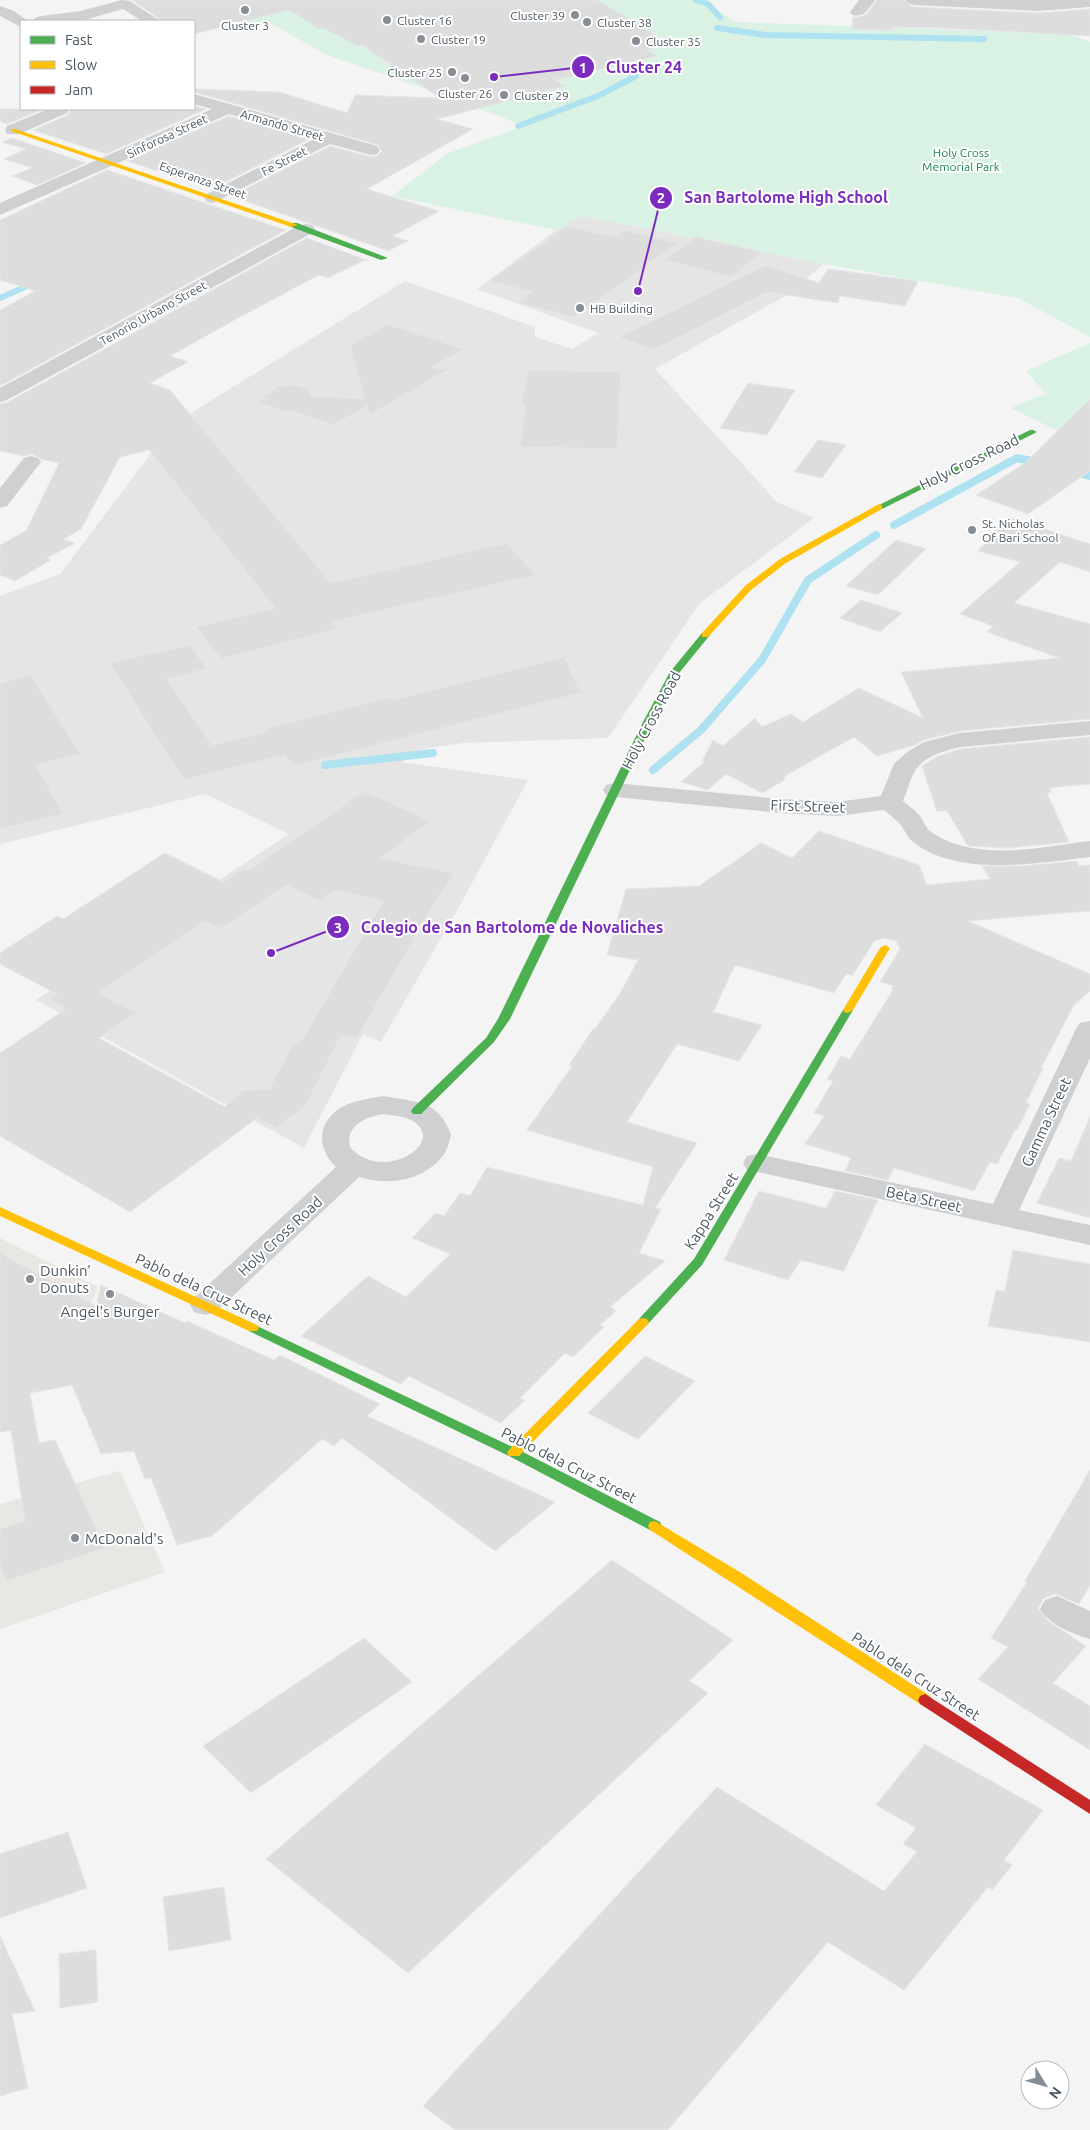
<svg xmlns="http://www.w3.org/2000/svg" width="1090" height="2130" font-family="Ubuntu,sans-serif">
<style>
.commercial{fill:#e8e7e3}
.education{fill:#e6e5e6}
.green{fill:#d9f2e3}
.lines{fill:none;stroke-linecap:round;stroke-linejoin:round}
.stream-far1{stroke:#aee2f0;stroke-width:6}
.stream{stroke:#aee2f0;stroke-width:8}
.building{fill:#ddddde;stroke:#e5e6e7;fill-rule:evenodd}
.street{fill:#ced0d2;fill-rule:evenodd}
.fast{fill:#4caf50;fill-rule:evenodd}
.slow{fill:#ffc107;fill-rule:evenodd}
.jam{fill:#c62828;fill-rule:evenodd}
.poi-dot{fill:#868d94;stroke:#fff;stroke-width:2}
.labels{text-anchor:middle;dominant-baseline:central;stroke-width:4;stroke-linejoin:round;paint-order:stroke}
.far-poi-label{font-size:12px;fill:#4a5661;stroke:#fff;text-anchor:start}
.far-street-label{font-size:12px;fill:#4a5661;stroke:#fff}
.far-park-label{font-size:12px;fill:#17864f;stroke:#fff}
.street-label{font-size:15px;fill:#4a5661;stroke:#fff}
.poi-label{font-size:15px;fill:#4a5661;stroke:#fff;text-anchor:start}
.leader{fill:none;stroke:#7b2cbf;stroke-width:2}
.callout-dot{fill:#7b2cbf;stroke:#fff;stroke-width:2}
.mark-label{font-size:15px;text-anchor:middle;font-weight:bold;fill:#fff}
.callout-label{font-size:16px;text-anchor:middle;font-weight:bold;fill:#7b2cbf;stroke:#fff;stroke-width:4;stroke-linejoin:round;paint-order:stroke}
</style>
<rect width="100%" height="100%" fill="#f4f4f4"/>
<g class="commercial">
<polygon points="0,1238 98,1287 64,1366 0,1378"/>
<polygon points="120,1471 165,1572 0,1629 0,1504"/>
</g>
<polygon class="education" points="583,216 823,264 790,293 655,369 777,502 814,518 700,603 608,738 463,743 423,749 401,762 528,780 460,905 381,1042 363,1034 304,1148 36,1000 289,834 205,794 0,844 0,596 60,574 173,424 405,281 535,327 535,337 572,349 598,333 477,289 556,230"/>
<g class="green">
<polygon points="187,0 696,0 737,22 1068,34 1090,42 1090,337 1018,298 823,264 583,216 556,230 392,196 448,153 524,126 449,97 327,55 270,23 232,33 174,3"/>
<polygon points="1090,343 1090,422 1062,433 1011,408 1046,394 1026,371"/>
</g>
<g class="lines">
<g class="stream-far1">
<polyline points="696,0 708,4 720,17"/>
<polyline points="717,28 765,35 984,39"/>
<polyline points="518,126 600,95 636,76"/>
<polyline points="0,298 36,282"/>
</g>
<g class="stream">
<polyline points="1072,471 1090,476"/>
<polyline points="894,525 1017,458 1041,463"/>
<polyline points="325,765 433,753"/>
<polyline points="653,770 701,730 762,660 808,580 876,535"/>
</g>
</g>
<g class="building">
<polygon points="132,0 598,0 662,39 648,42 657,47 647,50 658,56 555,80 565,86 437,119 473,129 367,189 439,211 393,236 408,241 388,251 231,196 330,146 371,157 377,156 382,151 378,145 194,92 194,89 279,92 347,113 355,95 440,98 362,45 357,46 323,28 319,29 290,10 194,34 194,21 162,21"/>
<polygon points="877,0 903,0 913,7 1038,13 1090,9 1090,36 938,28 892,27 892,30 852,29 853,17 860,17 867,14"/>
<polygon points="194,106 206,109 106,154 33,130 68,115 71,109 194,109"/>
<polygon points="0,109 44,109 7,124 0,121"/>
<polygon points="229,116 309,139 212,189 127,161"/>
<polygon points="12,138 86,163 37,185 12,176 32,168 4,159 26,149 2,142"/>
<polygon points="107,170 286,230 0,386 0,310 35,291 0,280 0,220"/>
<polygon points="567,226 616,237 626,230 678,243 574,317 518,303 533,292 489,281"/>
<polygon points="696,237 762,252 731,277 665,260"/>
<polygon points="307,238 369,261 363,261 328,278 319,275 238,318 170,356 188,362 150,383 170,390 331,583 506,543 536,575 331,622 337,629 221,659 196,627 275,608 149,450 120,457 81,529 64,539 75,543 47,558 51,560 15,581 0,575 0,545 26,531 59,463 41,459 32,454 24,456 0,451 0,404 8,402"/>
<polygon points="766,265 819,283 828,269 918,281 905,306 840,296 838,303 768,292 653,350 619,337"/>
<polygon points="387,324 463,349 431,368 449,369 369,415 367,406 333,425 292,411 286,412 259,403 264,398 265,394 269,394 279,386 297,385 309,390 311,396 365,399 350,346"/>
<polygon points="528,370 621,372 617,449 520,447 526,405 521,405"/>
<polygon points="748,383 795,390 767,435 720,428"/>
<polygon points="1090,399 1090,471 1028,514 976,495 1025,463"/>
<polygon points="818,440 846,445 822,478 794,472"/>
<polygon points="1008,517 1090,544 1090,572 1060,562 1014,603 1090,624 1090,719 960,731 924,740 915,745 877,756 854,737 783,777 786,779 762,793 726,774 708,790 681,782 704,762 702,761 713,740 723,746 755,718 762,727 791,714 803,722 859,688 923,718 901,672 1059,658 987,632 993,626 960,614 1020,562 978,551"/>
<polygon points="896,540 926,549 878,595 846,586"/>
<polygon points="861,600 902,613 880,632 840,618"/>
<polygon points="190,645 207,669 167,679 212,745 267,732 265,729 390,697 392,700 564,657 581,693 293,766 285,755 184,780 109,663"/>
<polygon points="30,675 81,754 36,765 63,814 0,829 0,683"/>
<polygon points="1090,737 1090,784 1049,788 1052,792 1047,793 1069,842 1009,848 968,846 947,811 937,811 922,766 936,757 960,749"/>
<path d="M364,791L431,821L380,858L454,873L411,939H414L357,1038L341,1035L306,1105L276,1128L257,1118L130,1212L0,1136V1053L66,1009L49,1000L57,994L0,964V953L57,916L63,919L165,853L223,882L243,869L248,871ZM286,885L320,901L334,890L383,901L300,1043L294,1042L269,1089L243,1090L225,1107L99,1038L137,1013L98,993L204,921L220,929Z"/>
<polygon points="819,831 919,865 927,885 990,879 982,866 1022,866 1077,861 1079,866 1090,865 1090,911 968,921 1090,974 1090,991 1074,1005 1041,1068 1043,1068 1026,1103 1030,1104 1017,1130 1015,1130 997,1164 990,1162 974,1191 894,1168 888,1180 845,1171 851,1158 805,1144 824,1116 814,1113 833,1081 827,1079 841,1056 850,1059 893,990 891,989 894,986 880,982 900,949 896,941 885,938 874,941 853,975 846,974 834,993 735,965 713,1012 762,1025 739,1061 677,1044 627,1122 697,1143 655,1208 661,1209 639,1253 665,1261 610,1307 616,1311 600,1325 604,1327 573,1357 565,1353 520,1398 525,1400 501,1423 409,1376 401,1384 301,1336 368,1276 406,1297 450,1254 412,1238 436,1213 444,1216 460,1193 470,1196 487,1167 643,1205 653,1167 527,1130 572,1066 569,1065 593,1029 595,1029 621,992 638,960 607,955 626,889 699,886 761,843 792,858"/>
<polygon points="1090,1117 1090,1218 1037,1203 1059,1158 1071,1161"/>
<polygon points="759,1191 826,1208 835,1191 878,1200 844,1271 801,1260 788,1280 724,1260"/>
<polygon points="1013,1250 1090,1264 1090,1342 988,1326 996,1290 1005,1291"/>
<polygon points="0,1253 96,1306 101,1285 185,1323 187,1321 274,1360 280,1355 380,1404 367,1416 555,1502 495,1551 342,1438 334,1446 322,1439 212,1536 177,1545 151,1478 145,1479 134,1451 101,1454 72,1385 30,1393 39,1443 55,1440 105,1548 6,1581 0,1566 0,1529 25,1521 11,1430 0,1432"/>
<polygon points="645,1356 695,1381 638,1439 588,1413"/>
<polygon points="1090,1470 1090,1585 1079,1604 1056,1594 1044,1598 1038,1608 1048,1621 1086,1646 1053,1683 1090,1706 1090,1750 978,1679 1008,1647 991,1638 1027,1582 1025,1581"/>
<polygon points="612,1560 733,1640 689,1681 708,1693 408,1973 266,1859"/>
<polygon points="364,1638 412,1682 251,1793 203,1746"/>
<polygon points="925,1744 1043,1810 1004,1860 1012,1865 992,1890 988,1887 904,1990 828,1942 668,2130 455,2130 423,2106 717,1787 884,1891 917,1852 903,1844 916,1828 876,1805"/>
<polygon points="68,1832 87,1888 0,1918 0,1854"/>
<polygon points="224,1887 231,1940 169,1951 163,1897"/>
<polygon points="0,1936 35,2011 12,2014 28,2088 0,2096"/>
<polygon points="96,1950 98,2002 60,2008 59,1954"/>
</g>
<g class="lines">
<g class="street">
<polygon points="122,0 130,1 160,21 142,21 123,9 81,21 33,21 35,18 41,16 80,11"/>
<path d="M859,0H875C869,9 864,18 852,15L850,12Z"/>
<polygon points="905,0 1090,0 1090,7 1038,11 913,5 908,3"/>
<polygon points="0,6 14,11 28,21 21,21 21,27 0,16"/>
<polygon points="194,94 377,146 380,150 377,154 371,155 330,144 213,203 207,202 204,198 207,194 314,139 229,114 0,215 0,203 212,109 194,104"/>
<polygon points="48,109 69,109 67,113 19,134 7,134 5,130 7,126"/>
<polygon points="306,224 312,225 315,229 312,233 7,400 0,402 0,388 300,225"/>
<polygon points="31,456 38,458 41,462 7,506 0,508 0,488 24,458"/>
<path d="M1090,721V735L960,747C944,751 924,756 915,771C910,779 907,792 903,801C909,806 915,810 920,816C924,822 926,828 931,832C976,863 1040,847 1090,841V857C1037,863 957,878 912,841C906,836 904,828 899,823C894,818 889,814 884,810L837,816L781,813L615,797L606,795L603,790L606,785L615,783L781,799L837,802L881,796L894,764L907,752L924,742L960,733Z"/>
<polygon points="1090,1021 1090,1058 1019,1210 1090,1225 1090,1245 757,1172 747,1170 743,1163 747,1156 757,1154 993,1204 1076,1029 1080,1023"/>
<path d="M383,1096C416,1102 439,1100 451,1135C449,1143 447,1151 442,1157C422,1181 388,1186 359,1177L216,1312L205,1315L194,1312L190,1305L194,1298L336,1167C313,1144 319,1117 348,1104C359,1100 372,1098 383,1096ZM383,1114C395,1116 410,1116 419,1126C439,1148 380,1182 350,1147C345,1126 365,1117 383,1114Z"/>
<path d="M1057,1596L1090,1611V1639C1073,1634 1049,1625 1040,1609L1045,1600Z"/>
</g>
<g class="fast">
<polygon points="291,223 297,223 388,258 381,260 291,227"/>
<polygon points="1030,430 1033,430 1037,432 882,509 876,509 875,507"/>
<polygon points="705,632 710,635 679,673 653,722 510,1019 494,1042 421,1114 413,1114 411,1111 413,1108 486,1038 498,1019 643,722 670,672 702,633"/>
<polygon points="848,1007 853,1010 702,1265 647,1325 639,1325 637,1322 639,1319 694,1259 843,1010"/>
<polygon points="253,1324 519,1450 660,1522 662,1526 660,1530 655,1531 650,1530 509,1456 249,1331 247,1328 249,1325"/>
</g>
<g class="slow">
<polygon points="11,129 15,129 298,225 291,227 11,131"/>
<polygon points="879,504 882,505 882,509 786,563 751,590 708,637 702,637 702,633 745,586 780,559"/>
<polygon points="885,945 890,948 853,1010 848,1013 844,1012 843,1010 880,948"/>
<polygon points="0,1207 257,1325 259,1328 257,1331 249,1331 0,1216"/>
<polygon points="643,1318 647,1319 649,1322 647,1325 519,1456 509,1456 507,1453 509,1450 639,1319"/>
<polygon points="655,1521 743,1574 930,1696 932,1700 930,1704 925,1706 920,1704 650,1530 648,1526 650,1522"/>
</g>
<polygon class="jam" points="925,1694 1090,1800 1090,1814 920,1704 918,1700 920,1696"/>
</g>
<g class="poi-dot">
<circle cx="245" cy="10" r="5"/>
<circle cx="575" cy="15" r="5"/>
<circle cx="387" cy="20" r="5"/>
<circle cx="587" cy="22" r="5"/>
<circle cx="421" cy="39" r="5"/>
<circle cx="636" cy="41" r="5"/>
<circle cx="452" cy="72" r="5"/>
<circle cx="465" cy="78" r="5"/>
<circle cx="504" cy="95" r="5"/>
<circle cx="580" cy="308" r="5"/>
<circle cx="972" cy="530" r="5"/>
<circle cx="30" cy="1279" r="5"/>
<circle cx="110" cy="1294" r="5"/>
<circle cx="75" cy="1538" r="5"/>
</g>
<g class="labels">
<g class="far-poi-label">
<text x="565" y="15" text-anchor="end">Cluster 39</text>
<text x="397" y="20">Cluster 16</text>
<text x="597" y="22">Cluster 38</text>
<text x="245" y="25" text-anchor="middle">Cluster 3</text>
<text x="431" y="39">Cluster 19</text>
<text x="646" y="41">Cluster 35</text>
<text x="442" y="72" text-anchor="end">Cluster 25</text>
<text x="465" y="93" text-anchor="middle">Cluster 26</text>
<text x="514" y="95">Cluster 29</text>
<text x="590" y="308">HB Building</text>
<text x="982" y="523">St. Nicholas<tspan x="982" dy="14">Of Bari School</tspan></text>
</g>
<g class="far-street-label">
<text transform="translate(282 125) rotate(16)">Armando Street</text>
<text transform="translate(167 136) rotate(-25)">Sinforosa Street</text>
<text transform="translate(284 161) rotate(-27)">Fe Street</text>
<text transform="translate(203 180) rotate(19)">Esperanza Street</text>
<text transform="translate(153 313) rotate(-29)">Tenorio Urbano Street</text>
</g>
<g class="far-park-label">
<text x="961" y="152">Holy Cross<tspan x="961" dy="14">Memorial Park</tspan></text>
</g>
<g class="street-label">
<text transform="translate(969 462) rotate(-26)">Holy Cross Road</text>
<text transform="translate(651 720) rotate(-62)">Holy Cross Road</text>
<text transform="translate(808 806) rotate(2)">First Street</text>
<text transform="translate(1046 1122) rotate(-65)">Gamma Street</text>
<text transform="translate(924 1199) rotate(12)">Beta Street</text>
<text transform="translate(711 1211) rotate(-58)">Kappa Street</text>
<text transform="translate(280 1236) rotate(-43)">Holy Cross Road</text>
<text transform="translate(204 1289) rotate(25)">Pablo dela Cruz Street</text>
<text transform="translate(569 1465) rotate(27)">Pablo dela Cruz Street</text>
<text transform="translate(916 1676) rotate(33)">Pablo dela Cruz Street</text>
</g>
<g class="poi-label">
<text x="40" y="1270">Dunkin'<tspan x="40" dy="17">Donuts</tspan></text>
<text x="110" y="1311" text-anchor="middle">Angel's Burger</text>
<text x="85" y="1538">McDonald's</text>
</g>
</g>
<path class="leader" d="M494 77L583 67M638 291L661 198M271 953L338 927"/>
<g class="callout-dot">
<circle cx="494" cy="77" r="5"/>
<circle cx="638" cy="291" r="5"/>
<circle cx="271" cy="953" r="5"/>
<circle cx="583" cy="67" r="12"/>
<circle cx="661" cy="198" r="12"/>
<circle cx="338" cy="927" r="12"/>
</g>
<g class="mark-label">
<text x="583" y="73">1</text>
<text x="661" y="203">2</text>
<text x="338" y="933">3</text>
</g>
<g class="callout-label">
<text x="644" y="73">Cluster 24</text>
<text x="786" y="203">San Bartolome High School</text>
<text x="512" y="933">Colegio de San Bartolome de Novaliches</text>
</g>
<rect x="20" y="20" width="175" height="90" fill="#ffffff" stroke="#b7bbc0"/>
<rect x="30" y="36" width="25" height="8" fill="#4caf50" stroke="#b7bbc0"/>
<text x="65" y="45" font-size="15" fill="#4a5661">Fast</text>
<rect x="30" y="61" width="25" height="8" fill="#ffc107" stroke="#b7bbc0"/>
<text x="65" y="70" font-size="15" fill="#4a5661">Slow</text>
<rect x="30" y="86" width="25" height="8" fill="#c62828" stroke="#b7bbc0"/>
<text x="65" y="95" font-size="15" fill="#4a5661">Jam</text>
<g transform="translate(1045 2085) rotate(127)"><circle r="24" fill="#ffffff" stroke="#b7bbc0"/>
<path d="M0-4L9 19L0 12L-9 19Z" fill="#868d94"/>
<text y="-8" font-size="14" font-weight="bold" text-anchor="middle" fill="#4a5661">N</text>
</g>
</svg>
